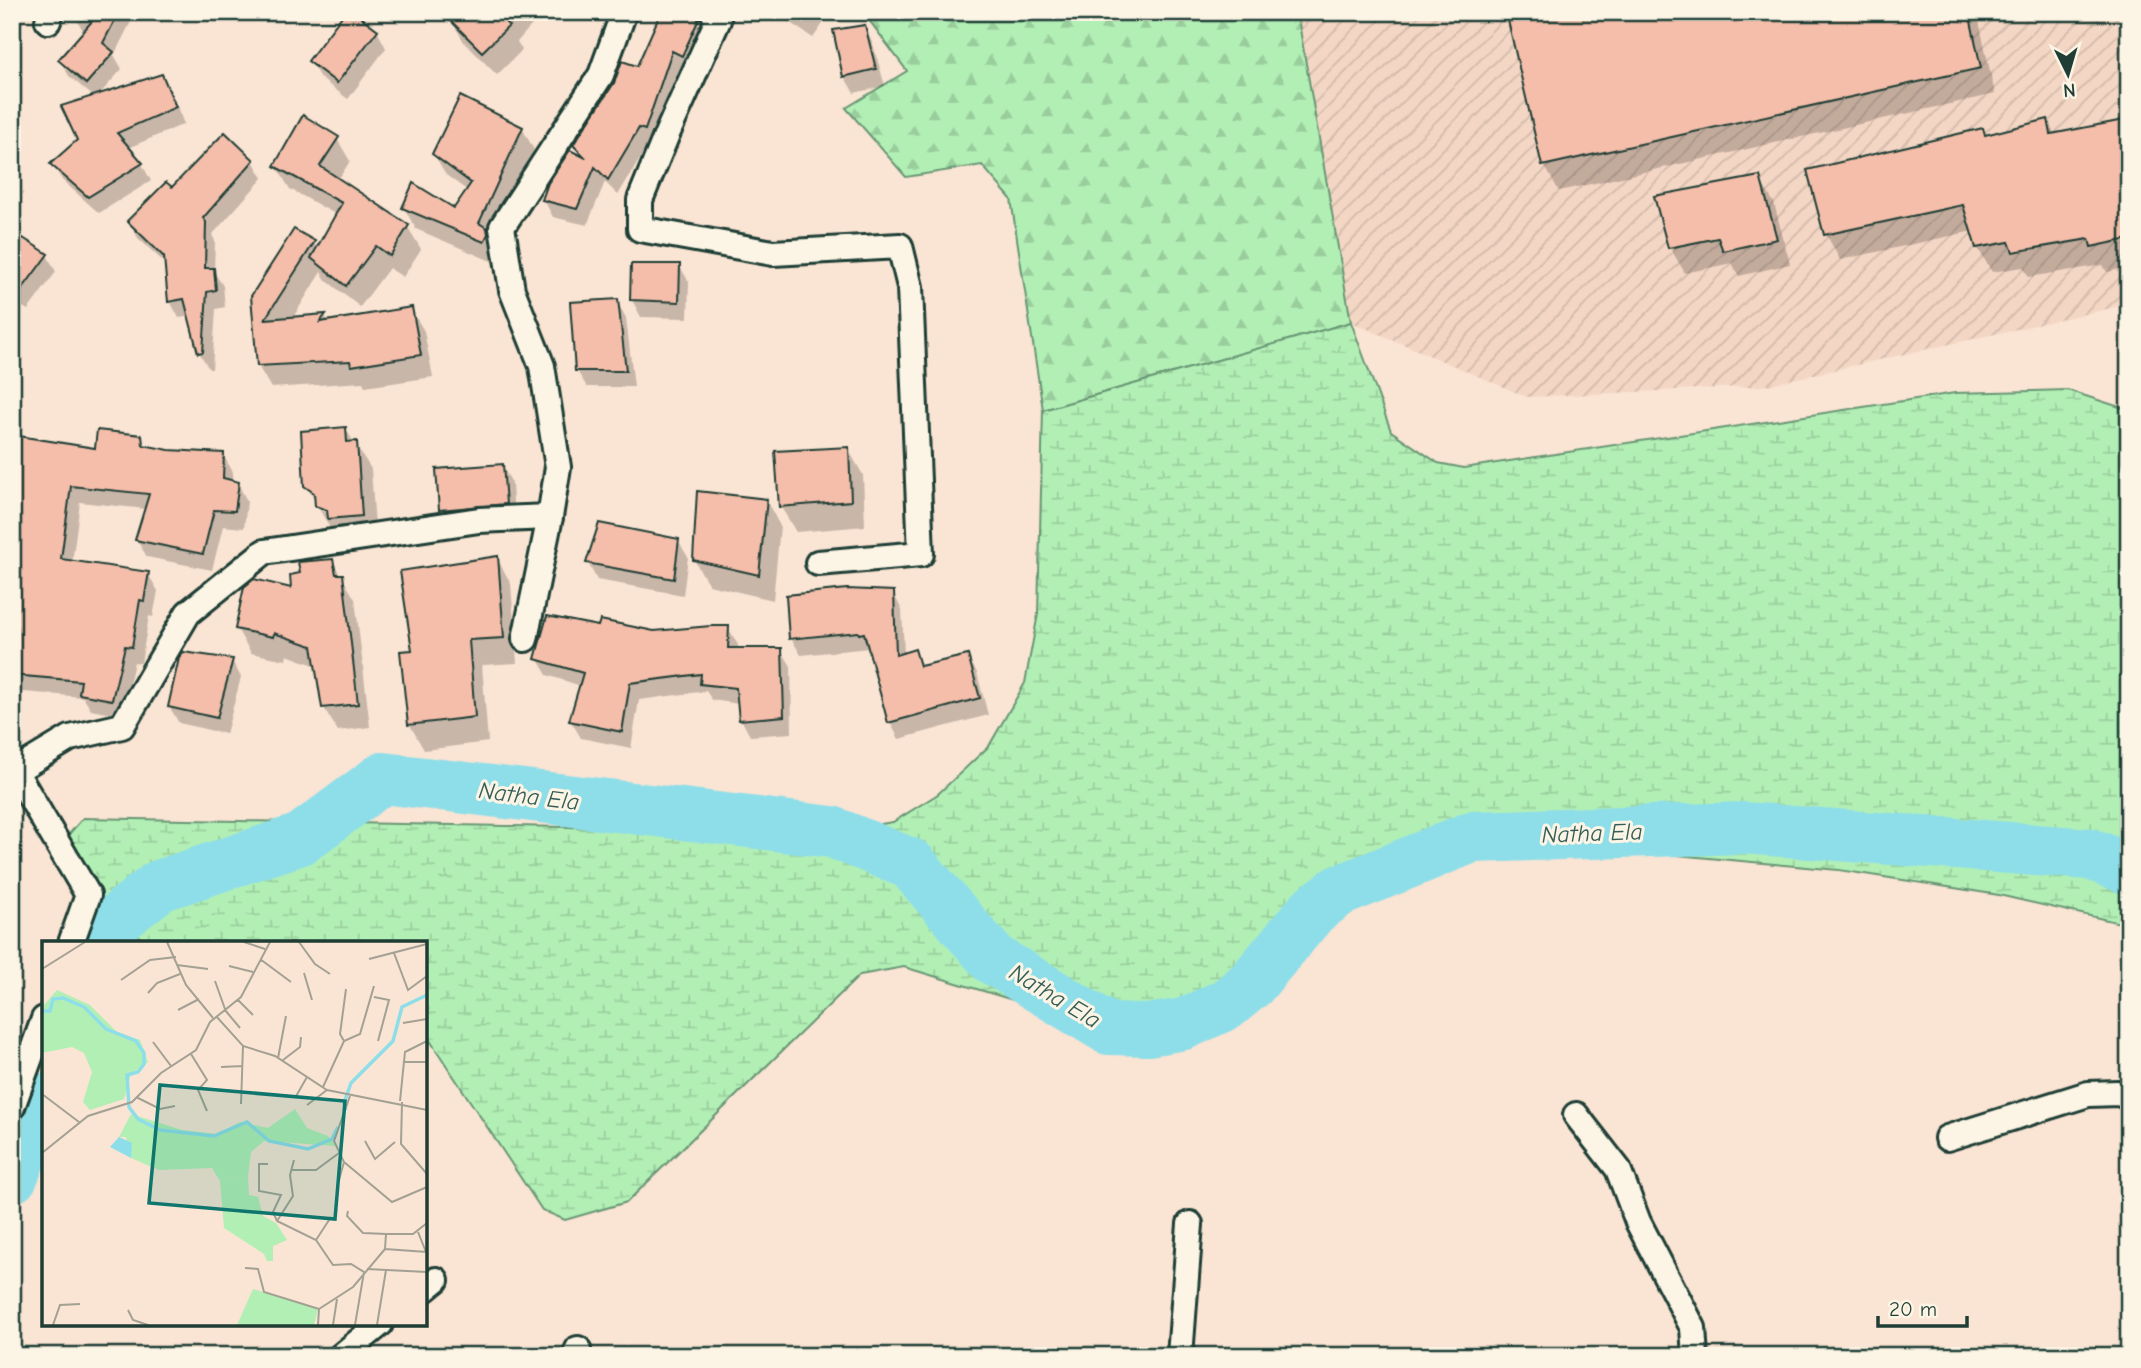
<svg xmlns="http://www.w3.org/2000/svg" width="2141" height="1368" font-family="'Comic Neue',sans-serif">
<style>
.industrial{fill:url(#industrial-furrows)}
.forest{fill:url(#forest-firs);stroke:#689674;stroke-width:2}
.wetland{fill:url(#wetland-marsh);stroke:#689674;stroke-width:2}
.shadow{fill:#0003;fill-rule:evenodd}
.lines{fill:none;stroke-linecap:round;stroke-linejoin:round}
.river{stroke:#8edee9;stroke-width:52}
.building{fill:#f5beaa;stroke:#1f3d34;stroke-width:2}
.minor-casing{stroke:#1f3d34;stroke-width:30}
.minor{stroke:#fcf5e5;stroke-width:24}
.labels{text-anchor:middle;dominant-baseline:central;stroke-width:6;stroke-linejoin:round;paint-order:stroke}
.water-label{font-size:24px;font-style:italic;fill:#355d58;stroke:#fcf5e5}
.inset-river{fill:none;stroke:#8edee9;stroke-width:3.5}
.inset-road{fill:none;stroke:#a2a193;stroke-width:2}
.view{fill:#0f766e;fill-opacity:0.15;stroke:#0f766e;stroke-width:3.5}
.inset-edge{fill:none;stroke:#1f3d34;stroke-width:3.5}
</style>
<defs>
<pattern id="industrial-furrows" width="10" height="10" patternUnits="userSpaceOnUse" patternTransform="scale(1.75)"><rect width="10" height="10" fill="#f4d6c4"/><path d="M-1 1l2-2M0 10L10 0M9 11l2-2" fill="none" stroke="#d1b9a9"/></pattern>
<pattern id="forest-firs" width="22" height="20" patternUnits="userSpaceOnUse" patternTransform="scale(1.75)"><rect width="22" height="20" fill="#b2efb5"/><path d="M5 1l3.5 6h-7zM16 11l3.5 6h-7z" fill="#99ce9c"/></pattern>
<pattern id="wetland-marsh" width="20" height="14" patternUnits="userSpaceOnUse" patternTransform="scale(1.75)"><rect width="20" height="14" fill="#b2efb5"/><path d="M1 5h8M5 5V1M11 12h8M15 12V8" fill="none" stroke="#99ce9c"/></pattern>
</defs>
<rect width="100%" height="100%" fill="#fae4d3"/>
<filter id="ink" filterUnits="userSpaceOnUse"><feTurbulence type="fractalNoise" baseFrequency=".0143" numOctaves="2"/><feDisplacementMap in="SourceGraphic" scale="14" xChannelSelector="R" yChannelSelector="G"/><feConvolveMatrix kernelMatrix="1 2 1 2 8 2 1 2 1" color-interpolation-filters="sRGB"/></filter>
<g filter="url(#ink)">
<polygon class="industrial" points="1297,12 2129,12 2129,304 1762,386 1527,397 1351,322"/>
<polygon class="forest" points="863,12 1297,12 1351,322 1043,410 1011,199 982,165 906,177 846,108 907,71"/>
<polygon class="wetland" points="1351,322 1391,431 1438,463 1464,468 1955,393 2067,390 2129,410 2129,925 1999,895 1839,870 1654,853 1520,853 1440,860 1339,891 1313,910 1251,984 1227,1004 1184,1024 1148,1030 1109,1029 904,967 860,975 627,1202 565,1220 542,1210 425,1033 425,943 148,943 116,920 65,860 63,841 83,818 832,832 893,822 938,794 989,746 1025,683 1038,614 1043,410"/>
<g class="shadow">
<polygon points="82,12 136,12 114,55 122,69 98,96 161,76 171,92 184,124 128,148 142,164 151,181 99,213 62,180 52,164 79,141 94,97 69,76 60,60 84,32 77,20"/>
<polygon points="138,12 166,12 161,24"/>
<polygon points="456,12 543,12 517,42 522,50 497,75 464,42 450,18"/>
<polygon points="774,12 831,12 813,38"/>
<polygon points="1507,12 1977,12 1995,94 1559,191 1544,165"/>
<polygon points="697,21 707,37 692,71 681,67 654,146 649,144 618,195 605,182 587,225 553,217 544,200 583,158 575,145 638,68"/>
<polygon points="864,27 873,44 885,86 854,93 844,76"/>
<polygon points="377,31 386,48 348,99 320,78 310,61"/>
<polygon points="2047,121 2055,135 2129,121 2129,267 2107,272 2103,265 2029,277 2023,267 1992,272 1977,247 1973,231 1840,260 1826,234 1983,130 1986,137"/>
<polygon points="522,128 534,150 493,241 496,263 416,229 404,208 455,210 468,191 446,175 434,154"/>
<polygon points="225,135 253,161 263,178 212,235 215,241 214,272 223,286 225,307 216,309 212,369 209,369 199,352 190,316 179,318 170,301 167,265 138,238 129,221 172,190"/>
<polygon points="337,139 350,161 338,180 407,226 421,249 403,277 389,268 360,307 326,280 321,272 292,319 325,316 329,322 411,309 424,331 433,377 365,387 363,382 271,388 258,366 252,297 314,242 318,249 337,215 290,189 276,166"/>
<polygon points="1759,178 1774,203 1790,264 1739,276 1732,263 1685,273 1670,248 1656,197"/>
<polygon points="47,255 56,272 28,310 12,301"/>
<polygon points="679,265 689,282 688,318 641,317 632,300"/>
<polygon points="617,301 626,318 634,387 587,387 577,371"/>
<path d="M345,428L371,469L376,541L332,532L306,485ZM322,507L335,515L322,511Z"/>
<polygon points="12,437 96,450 141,437 148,448 223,455 233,472 232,482 238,484 247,501 244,528 223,526 212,570 147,557 137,540 146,509 80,502 72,563 148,574 158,591 153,617 149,616 141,663 134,662 122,716 91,710 83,697 12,691 12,628 18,575 12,575"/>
<polygon points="848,449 863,475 865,526 796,532 781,507"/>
<polygon points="502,466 512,483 514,521 451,526 441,509"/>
<polygon points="766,500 780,526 773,600 709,585 694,560"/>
<polygon points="678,541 688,557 683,595 597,580 588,563"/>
<polygon points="497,558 511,584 517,663 482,665 488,742 424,750 410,725 414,652"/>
<polygon points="332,561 355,599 370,727 338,731 324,708 317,666 287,655 286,660 251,653 237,629 293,590 302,574"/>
<polygon points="893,593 902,610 904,654 914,651 923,667 968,657 977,673 988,715 899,739 890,722 869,648 801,655 791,638"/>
<polygon points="599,628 654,632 728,628 738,645 738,650 781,650 791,666 792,733 750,736 741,719 739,704 712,700 706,691 639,700 631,748 581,738 571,721 581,686 547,675 537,658"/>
<polygon points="232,661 241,677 226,734 179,723 169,706"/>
</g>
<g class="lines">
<g class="river">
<polyline points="107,943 116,920 159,886 301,839 383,778 832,832 911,864 993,959 1109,1029 1148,1030 1184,1024 1227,1004 1251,984 1313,910 1339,891 1472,837 1743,828 2090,854 2129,869"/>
<polyline points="12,1177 44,1099"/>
</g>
</g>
<g class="building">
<polygon points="100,12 119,12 103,43 114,52 86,84 58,60"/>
<polygon points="345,12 354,12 378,30 337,83 308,61"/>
<polygon points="442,12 496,12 509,26 482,52"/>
<polygon points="661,12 683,12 699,19 682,56 672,51 645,130 639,128 608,180 595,167 577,209 542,200 548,183 570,150 586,158 573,145 614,83 622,61 637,66"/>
<polygon points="1506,12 1969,12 1981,68 1542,166"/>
<polygon points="865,25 876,69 843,77 833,30"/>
<polygon points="162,74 176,107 117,133 143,163 88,197 50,164 77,140 61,106"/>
<polygon points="460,96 523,127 479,223 487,228 488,234 484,242 402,208 413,183 454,208 471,183 432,154"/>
<polygon points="303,115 339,137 320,166 409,225 390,256 376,246 346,286 311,258 342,203 274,166"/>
<polygon points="2048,119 2051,134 2129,119 2129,239 2091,247 2089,239 2013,252 2009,242 1976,248 1963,205 1824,235 1807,170 1983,128 1985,135"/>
<polygon points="225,132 254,160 203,218 206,222 205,268 214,268 216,290 207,292 203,352 198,353 184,299 168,302 164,257 127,221 166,182 172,187"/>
<polygon points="1760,176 1777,239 1723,251 1718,238 1668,248 1654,196"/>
<polygon points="294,229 315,241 265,319 326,314 320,322 412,307 421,355 351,366 350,361 257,366 251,296"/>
<polygon points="12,231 48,254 12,303"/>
<polygon points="631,264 680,264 679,302 630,300"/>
<polygon points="618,299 626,371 575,371 570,302"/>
<polygon points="346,427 347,442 357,441 362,516 328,519 327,510 315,506 314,493 304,486 301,431"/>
<polygon points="97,430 142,435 143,445 169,450 224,453 223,478 239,482 235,511 214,510 203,554 135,540 149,494 71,486 61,559 149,572 144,601 140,600 132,647 125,646 112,700 79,694 81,681 12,675 12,626 18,559 12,559 12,435 95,448"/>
<polygon points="849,447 851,501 779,507 775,451"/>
<polygon points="503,464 506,504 439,510 436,469"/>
<polygon points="697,491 767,499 759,575 693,560"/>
<polygon points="599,523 679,539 674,579 586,563"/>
<polygon points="498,556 504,638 469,640 475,717 408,725 400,651 412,650 400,571"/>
<polygon points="333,559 336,574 343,574 358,704 322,708 312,646 274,633 273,637 235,629 244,587 254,579 291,588 290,575 300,573 298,562"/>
<polygon points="847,589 894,591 896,655 915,649 920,666 968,655 980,698 888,723 864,633 859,634 858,632 789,639 786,595"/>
<polygon points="547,616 598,626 600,620 654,631 711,626 729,626 728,648 782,648 784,716 739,720 736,688 700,684 701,674 630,683 622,732 569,721 583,673 535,659"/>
<polygon points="183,652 233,659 217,718 168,707 179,658"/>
</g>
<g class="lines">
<defs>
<g id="minor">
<polyline points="713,12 718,20 667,134 640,200 640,229 773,253 900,246 910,287 921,554 818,563"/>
<polyline points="48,21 51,12"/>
<polyline points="525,639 550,517 558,467 542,366 512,290 502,227 601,75 624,12"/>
<polyline points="12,766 88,895 71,943"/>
<polyline points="15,771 70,738 122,726 188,613 264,552 479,520 550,517"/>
<polyline points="12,1107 44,1019"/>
<polyline points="1576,1115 1618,1169 1638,1222 1693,1328 1695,1356"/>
<polyline points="1947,1138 2088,1094 2118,1093 2129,1097"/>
<polyline points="425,1289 436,1280"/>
<polyline points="341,1356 380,1324"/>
<polyline points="575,1356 578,1349"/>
<polyline points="1180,1356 1190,1224"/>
</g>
</defs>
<use href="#minor" class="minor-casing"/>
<use href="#minor" class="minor"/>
</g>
</g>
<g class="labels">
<g class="water-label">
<text transform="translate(529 796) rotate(7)">Natha Ela</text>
<text transform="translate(1592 833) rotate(-2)">Natha Ela</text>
<text transform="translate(1055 996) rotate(31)">Natha Ela</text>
</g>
</g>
<g transform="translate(42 941)">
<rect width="385" height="385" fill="#fae4d3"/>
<path d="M206,235L207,254L216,256L221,275L234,282L245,299L231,305V320H225L222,313L182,287L178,240Z" fill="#b2efb5"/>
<path d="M15,49L48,64L75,91L98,99L106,121L89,133L82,158L48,169L41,161L50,131L42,112L30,106L0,112V66ZM253,168L265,187L286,195L294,205L222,200L209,211L206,235L178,240L170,227L117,229L89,217L84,196H77L89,173L140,189L175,193L198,181L226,187Z" fill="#b2efb5"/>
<path d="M211,348L276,368L272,384H195Z" fill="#b2efb5"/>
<path d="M77,196L90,202L89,217L68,206Z" fill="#8edee9"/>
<path class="inset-river" d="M0,70H8L11,58L21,57L42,66L64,88L94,100L102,112V123L96,131L85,134L87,166L96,178L118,189L172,195L205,181L227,200L266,208L290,198L296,186M304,169L302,162L309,142L351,100L360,66L385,54"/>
<path class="inset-road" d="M125,1L144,44L171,77M202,1L223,8M257,1L273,23L288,33M352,12L366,49L385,35M218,18L249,41M327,18L385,3M135,24L166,28M187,25L211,31M0,28L43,1M262,32L270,59M79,39L108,19L134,16M173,40L183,68M106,52L115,42L138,33M332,56L347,59L336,100M196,59L211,74M136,69L157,58M183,69L198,87M174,75L201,105L233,115L285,149L385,169M361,82L385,78M302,100L298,93L304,48M111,101L129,125M149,113L165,139L156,149L165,170M236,117L244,75M241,119L258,106L259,96M362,121H385M179,126L201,125M281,146L302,100L318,93L332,45M0,153L37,181M94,156L118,168L133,165M253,157L265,136M358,160L363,111L385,100M360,161L359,203L385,233M199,163L201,105M265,164L285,149M323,200L333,218L353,201M0,212L46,175L90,161L119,132L154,109L168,81L199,56L228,1M302,221L350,261L385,246M226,223H217V250L239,254L231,271L235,280L274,299L291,324L309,323L322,331L313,384M249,229H274L297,212M297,239L302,221L292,200L308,155M235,280L251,255L248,234L252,219M376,291L384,311M344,293H371L385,282M274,299L289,276M343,308L385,311M203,327L216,328L222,351L277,368M325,328L385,331M86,369L91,379L106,384M11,384L18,364L38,363M276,384L277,368L311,346L343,308L344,293L321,292L305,275L306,270M291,384L295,358M335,384L344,329"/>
<path class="view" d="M118,144L303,160L293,278L107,262Z"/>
<rect width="385" height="385" class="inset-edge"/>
</g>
<rect width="2141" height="1368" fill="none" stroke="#fcf5e5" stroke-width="42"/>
<rect x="21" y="21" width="2099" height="1326" fill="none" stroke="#1f3d34" stroke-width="2.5" filter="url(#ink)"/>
<g transform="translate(2068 74) rotate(175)" stroke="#fcf5e5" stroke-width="5" paint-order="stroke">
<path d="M0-5L12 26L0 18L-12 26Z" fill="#1f3d34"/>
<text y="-10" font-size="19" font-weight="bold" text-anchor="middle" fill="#1f3d34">N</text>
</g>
<path d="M1878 1316v10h89v-10" fill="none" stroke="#1f3d34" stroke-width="3.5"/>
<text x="1889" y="1316" font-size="21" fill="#1f3d34" stroke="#fcf5e5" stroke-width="5" paint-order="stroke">20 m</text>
</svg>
